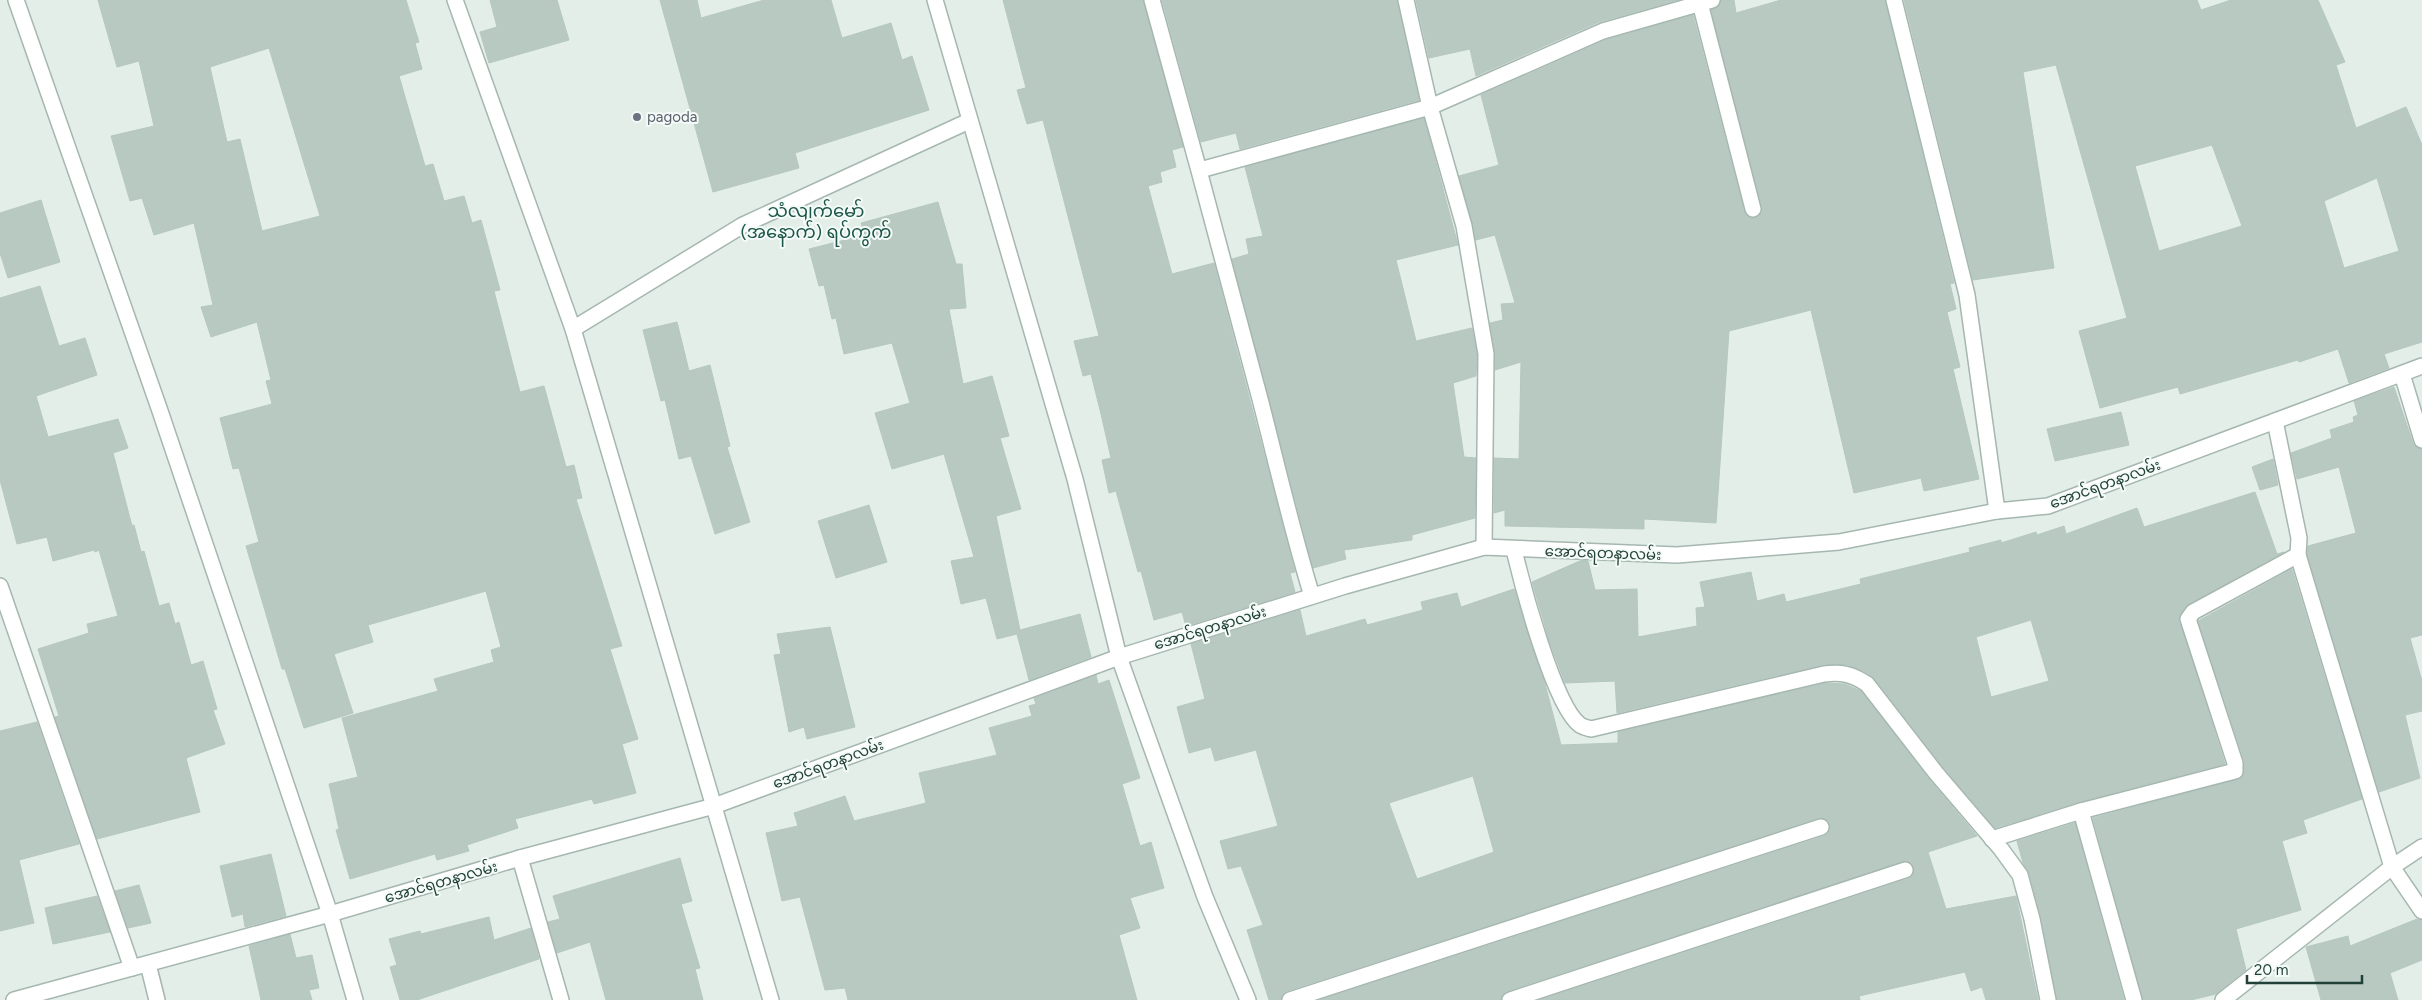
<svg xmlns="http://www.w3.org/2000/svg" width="2422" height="1000" font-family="Figtree,'Noto Sans Myanmar',sans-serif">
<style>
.building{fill:#b8c9c2;stroke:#b5c8c0;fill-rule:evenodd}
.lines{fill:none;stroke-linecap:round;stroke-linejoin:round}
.minor-casing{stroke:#a5b7b0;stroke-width:18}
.minor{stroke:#fff;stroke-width:15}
.worship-dot{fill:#6b7280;stroke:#f4faf7;stroke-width:2}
.labels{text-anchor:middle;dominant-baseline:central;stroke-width:4;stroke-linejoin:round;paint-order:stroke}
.worship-label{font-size:15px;fill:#5b616d;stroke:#f4faf7;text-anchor:start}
.street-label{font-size:15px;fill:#214138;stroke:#f4faf7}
.quarter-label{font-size:18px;fill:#1b5547;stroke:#f4faf7}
</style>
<rect width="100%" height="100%" fill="#e3eee9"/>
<g class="building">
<path d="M98,0H406L419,42L415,43L422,69L399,76L425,166L433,164L444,201L464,196L472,223L481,220L500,290L494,291L520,392L544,386L566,467L574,465L582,498L576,499L622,646L610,649L638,739L622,744L636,793L594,804L592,799L515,819L518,828L467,845L469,851L437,860L435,854L350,879L336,830L339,829L329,784L358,777L342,718L438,691L434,679L494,662L491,650L501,647L486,591L368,625L373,642L334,654L353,713L304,728L285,669H282L246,546L259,542L239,468L233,469L220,418L272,404L266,381L271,380L257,322L211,337L201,307L213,305L194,223L154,235L142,198L130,201L111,136L154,126L139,61L117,67ZM269,48L320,216L262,231L240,139L227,142L210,67Z"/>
<polygon points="490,0 557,0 569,40 489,63 480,32 497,27"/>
<polygon points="660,0 697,0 701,18 764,0 831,0 842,38 891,23 902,60 912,56 929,110 795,153 799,168 713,192"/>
<polygon points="1003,0 1143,0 1183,147 1172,150 1176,167 1160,172 1162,182 1148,186 1172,274 1214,263 1295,572 1290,573 1295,592 1186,626 1182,612 1154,620 1141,571 1138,572 1116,491 1109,493 1102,460 1111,458 1101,414 1091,374 1083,376 1074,341 1099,336 1043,120 1027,124 1017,90 1026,88"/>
<polygon points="1162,0 1397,0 1419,100 1240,149 1236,133 1201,142"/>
<polygon points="1416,0 1678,0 1599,22 1476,76 1470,49 1429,58"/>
<polygon points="1721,0 1734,0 1736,13 1781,0 1885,0 1954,283 1950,284 1956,309 1947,312 1960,367 1953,369 1979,479 1924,491 1921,478 1854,493 1811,310 1729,331 1716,523 1644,519 1644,529 1505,526 1505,510 1494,513 1494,458 1519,459 1521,362 1495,370 1495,353 1490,323 1503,320 1501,304 1515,303 1495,235 1476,240 1459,176 1499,165 1481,95 1606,40 1693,15 1744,211 1750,218 1756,218 1762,212 1762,207 1711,10 1719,6"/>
<path d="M1904,0H2197L2201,10L2231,0H2318L2345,62L2336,65L2356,128L2406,107L2422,145V342L2384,354L2389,368L2349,383L2338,349L2299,362L2298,360L2180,394L2178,387L2100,408L2079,331L2127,318L2056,65L2023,72L2054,268L1973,280ZM2212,145L2242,226L2159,251L2135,166ZM2377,178L2399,251L2344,268L2324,201Z"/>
<polygon points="1424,118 1458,245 1396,260 1416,341 1472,328 1477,355 1476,376 1453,383 1464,457 1476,458 1475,518 1412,535 1412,540 1344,550 1346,559 1313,568 1232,259 1249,254 1246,239 1263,236 1245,167"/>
<polygon points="41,200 60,262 8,278 0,253 0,213"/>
<polygon points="938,202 956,264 962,264 966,308 949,309 963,384 992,376 1009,436 1000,438 1021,509 996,516 1020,630 1080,614 1091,657 1029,680 1017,634 997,639 986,598 961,604 951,561 974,557 944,454 892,469 875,413 910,403 892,343 844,354 836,318 832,319 824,285 819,286 809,249 865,235 861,223"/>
<polygon points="40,286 59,346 85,338 97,375 36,396 48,437 118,419 128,448 113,453 132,526 134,525 141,552 144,551 159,606 169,603 175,624 179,622 191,665 203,661 217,709 213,710 225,744 186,758 200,812 97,839 55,717 59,716 38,649 89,633 87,624 118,616 99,550 95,552 94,550 53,561 47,537 17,544 0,480 0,298"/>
<polygon points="677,322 689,371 710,365 730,446 727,447 750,522 715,534 691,456 679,459 665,400 661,401 643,330"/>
<polygon points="2394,387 2413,443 2416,447 2422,449 2422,635 2410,638 2422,681 2422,711 2405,715 2420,778 2379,792 2307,554 2308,546 2356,533 2339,467 2297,479 2291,453 2332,438 2330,430 2354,422 2353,417 2358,415 2354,401"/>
<polygon points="2121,412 2129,445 2055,461 2047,429"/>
<polygon points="2273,459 2278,485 2260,490 2252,467"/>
<path d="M2255,492L2277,554L2284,552L2189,604L2179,618L2225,764L2079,802L1995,828L1943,767L1874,678L1866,672L1848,665H1822L1617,713L1615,681L1565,683L1549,640L1532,582L1582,560L1588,561L1595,590L1637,589L1638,637L1697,626L1696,608L1705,607L1700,582L1751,572L1757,601L1784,594L1786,602L1861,584L1860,579L1970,552L1969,548L2001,540V543L2036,532L2037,535L2064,526L2066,534L2137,508L2144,527ZM2031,620L2049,681L1991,697L1976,637Z"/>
<polygon points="869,505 887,562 836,578 818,521"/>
<polygon points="2292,569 2362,799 2303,820 2307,833 2282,841 2301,910 2236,929 2246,970 2216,994 2191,1000 2143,1000 2093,818 2241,778 2244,771 2244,760 2198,621"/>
<path d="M1514,589L1545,684L1561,745L1618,743V732L1825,683L1845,684L1861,691L1929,779L1977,836L1928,852L1946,909L2016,896L2038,1000H1986L1982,987L1971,991L1965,972L1859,996L1860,1000H1540L1908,879L1912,876L1914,868L1906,861L1507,991L1503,994L1501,1000H1320L1824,836L1828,833L1830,825L1822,818L1287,991L1283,994L1281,1000H1269L1247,930L1263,925L1241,866L1228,869L1220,841L1278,826L1256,750L1215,761L1211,747L1189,753L1177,707L1205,699L1191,644L1300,610L1306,636L1365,619L1367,625L1423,610L1421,602L1457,593L1461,607ZM1473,776L1494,852L1417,879L1389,803Z"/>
<polygon points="830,627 855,727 807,739 804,727 789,732 774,655 781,654 777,634"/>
<polygon points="1096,675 1098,684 1109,680 1140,778 1122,784 1140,846 1151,842 1164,888 1130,898 1140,928 1119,935 1137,1000 848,1000 845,988 825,990 800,897 782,901 766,833 798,826 794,813 845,796 854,821 926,803 919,773 997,755 989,728 1032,716 1029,706 1036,704 1034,698"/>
<polygon points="37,722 79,844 19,860 34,923 0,931 0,731"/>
<polygon points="2075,823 2124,1000 2057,1000 2041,917 2029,873 2023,863 2017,841"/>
<polygon points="271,854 286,916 245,927 243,914 232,917 220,866"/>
<polygon points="680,858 692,901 681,904 700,968 695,969 703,1000 606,1000 590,942 557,953 548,922 560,919 553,896"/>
<polygon points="139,885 151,923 128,928 115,891"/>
<polygon points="97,896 110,932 53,944 45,908"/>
<polygon points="489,917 494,940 531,928 539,959 417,1000 400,1000 390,967 397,965 389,939 420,931 421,934"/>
<polygon points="2417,919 2422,920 2422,960 2390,973 2398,1000 2321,1000 2306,947 2348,936 2350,946"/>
<polygon points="290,934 296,958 312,955 319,988 309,990 312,1000 261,1000 249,946"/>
</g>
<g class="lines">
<defs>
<g id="minor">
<polyline points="16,0 159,408 330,914 355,1000"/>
<polyline points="455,0 573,329 771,1000"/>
<polyline points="935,0 1075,479 1119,657 1205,897 1248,1000"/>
<path d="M1152,0C1189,133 1225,265 1260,399C1277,465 1292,531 1312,596"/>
<polyline points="1406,0 1430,107 1464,226 1486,354 1484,547"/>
<polyline points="1894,0 1967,295 1997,511"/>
<polyline points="1700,3 1753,209"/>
<polyline points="1200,170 1430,107 1603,31 1712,0"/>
<polyline points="573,329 743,225 969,121"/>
<polyline points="2402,374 2422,440"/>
<path d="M1514,550C1522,584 1554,706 1580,725C1583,727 1588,728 1591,729L1824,674C1842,672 1852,674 1867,684L1936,773L2001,849L2020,875L2032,919L2048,1000"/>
<polyline points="0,586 132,968"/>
<polyline points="2081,811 2235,771 2235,763 2188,619 2193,612 2298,555"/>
<polyline points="1992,839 2081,811 2134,1000"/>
<polyline points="2422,847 2392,867 2422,911"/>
<polyline points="520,858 561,1000"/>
<polyline points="148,964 157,1000"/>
<polyline points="14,1000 330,914 520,858 714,806 1119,657 1345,586 1484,547 1677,555 1839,542 1997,511 2048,506 2422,366"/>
<polyline points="1290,1000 1821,827"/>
<polyline points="1510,1000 1905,870"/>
<polyline points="2223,1000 2392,867 2298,555 2299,538 2275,421"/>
</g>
</defs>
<use href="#minor" class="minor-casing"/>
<use href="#minor" class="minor"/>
</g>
<circle class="worship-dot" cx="637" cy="117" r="5"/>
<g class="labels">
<g class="worship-label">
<text x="647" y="117">pagoda</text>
</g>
<g class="street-label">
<text transform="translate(2105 484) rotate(-20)">အောင်ရတနာလမ်း</text>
<text transform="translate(1603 553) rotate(2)">အောင်ရတနာလမ်း</text>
<text transform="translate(1210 628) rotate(-17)">အောင်ရတနာလမ်း</text>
<text transform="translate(828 764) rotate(-20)">အောင်ရတနာလမ်း</text>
<text transform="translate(441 882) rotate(-16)">အောင်ရတနာလမ်း</text>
</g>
<g class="quarter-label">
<text x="816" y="211">သံလျက်မော်<tspan x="816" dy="21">(အနောက်) ရပ်ကွက်</tspan></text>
</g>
</g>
<path d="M2247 975v8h115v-8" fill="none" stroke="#214138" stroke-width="2.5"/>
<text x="2254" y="975" font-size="15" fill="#214138" stroke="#f4faf7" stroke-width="4" paint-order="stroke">20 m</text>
</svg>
